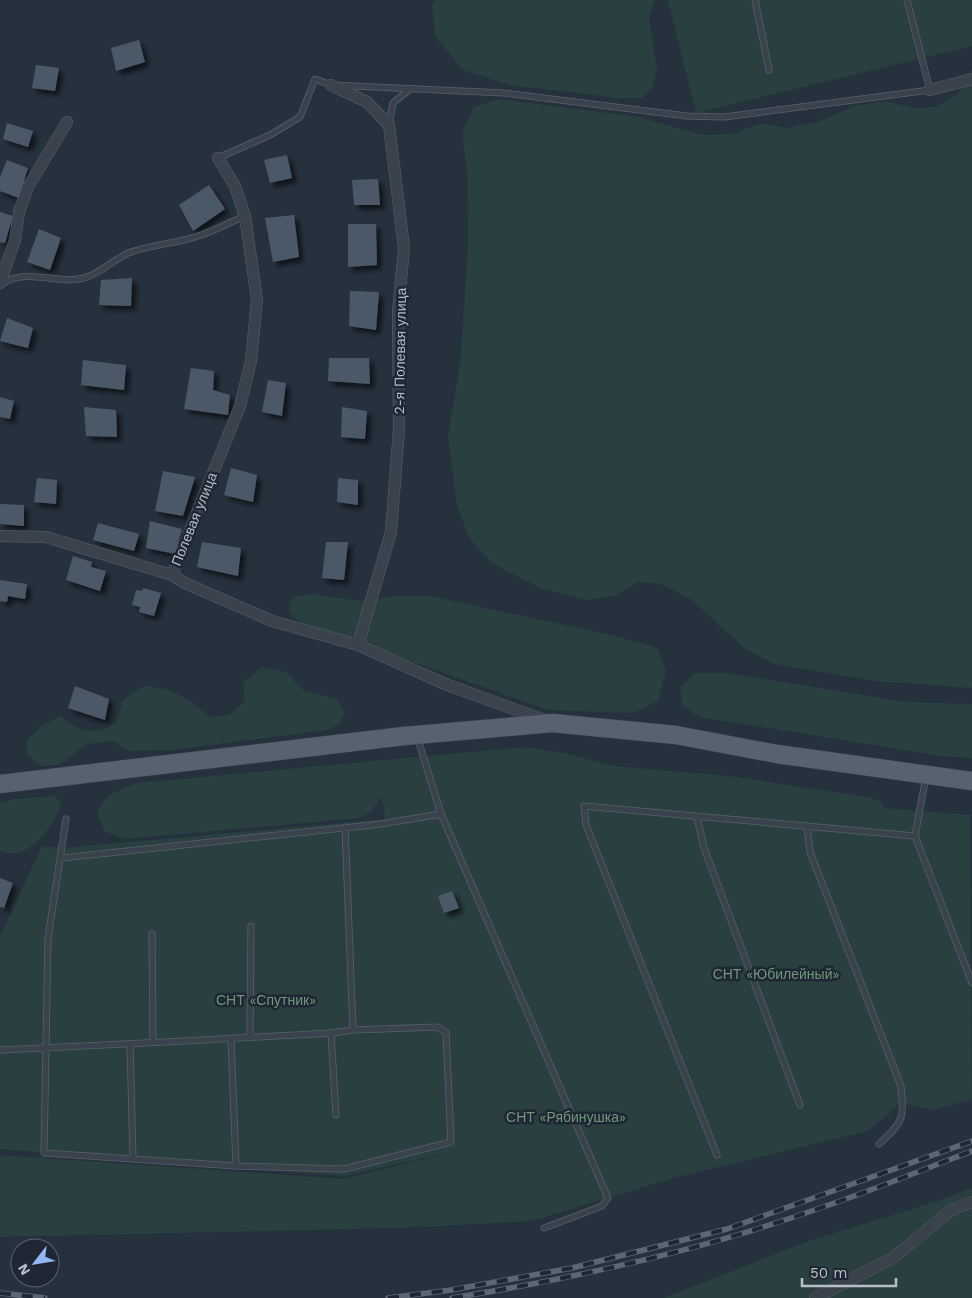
<svg xmlns="http://www.w3.org/2000/svg" width="972" height="1298" font-family="'Work Sans',sans-serif">
<style>
.green{fill:#293f40}
.building{fill:#4c5867;filter:url(#shadow)}
.lines{fill:none;stroke-linecap:round;stroke-linejoin:round}
.service-casing{stroke:#58606c;stroke-width:7}
.minor-casing{stroke:#58606c;stroke-width:12}
.primary-casing{stroke:#464e5b;stroke-width:19}
.service{stroke:#3a424e;stroke-width:5.5}
.minor{stroke:#3a424e;stroke-width:11}
.primary{stroke:#58626e;stroke-width:18}
.rail-casing{stroke:#5c6775;stroke-width:5.5}
.rail{stroke:#1f2734;stroke-width:4;stroke-dasharray:11;stroke-linecap:butt}
.labels{text-anchor:middle;dominant-baseline:central;stroke-width:5;stroke-linejoin:round;paint-order:stroke}
.street-label{font-size:14px;fill:#b6bec9;stroke:#1f2734}
.park-label{font-size:14px;fill:#6e9978;stroke:#1f2734}
</style>
<defs>
<filter id="shadow"><feDropShadow dx="4.5" dy="4.5" stdDeviation="2.5" flood-color="#0009"/></filter>
</defs>
<rect width="100%" height="100%" fill="#26313e"/>
<g class="green">
<polygon points="435,0 655,0 649,17 657,69 652,89 642,98 618,98 509,85 463,70 435,36 432,6"/>
<polygon points="668,0 972,0 972,46 696,113"/>
<polygon points="972,69 972,688 876,681 774,664 745,649 692,600 662,584 637,582 615,596 586,600 543,589 492,563 469,538 457,505 448,436 461,357 468,240 467,171 462,132 474,107 499,99 639,117 702,135 733,134 761,123 786,128 818,122 854,106 886,101 912,108 935,107 957,95"/>
<polygon points="310,594 360,601 395,596 430,596 616,636 657,648 666,671 658,701 634,713 548,710 298,621 290,613 289,603 296,596"/>
<path d="M261,667L286,672L304,691L337,699L345,712L340,724L327,730L172,750L128,751L114,741L87,744L59,765L41,766L27,754V740L40,727L61,716C82,733 91,736 116,723L123,700L144,686C176,689 185,697 210,717L229,715L244,702V682Z"/>
<polygon points="696,673 727,673 907,702 972,704 972,758 942,756 699,717 682,705 680,687"/>
<polygon points="524,747 564,753 614,766 729,776 867,797 882,802 884,808 970,815 972,1099 933,1110 901,1103 868,1131 673,1178 532,1221 400,1228 0,1237 0,1155 344,1179 457,1151 343,1176 0,1149 0,936 42,846 62,848 385,819 382,796 370,813 359,818 125,839 104,831 97,811 109,795 137,783"/>
<path d="M54,796L61,804C53,828 27,863 0,851V803L15,799Z"/>
<polygon points="972,1188 972,1298 664,1298 809,1241 938,1201"/>
</g>
<g class="building">
<polygon points="139,40 145,62 116,71 111,48"/>
<polygon points="36,65 59,68 55,91 32,88"/>
<polygon points="7,123 33,131 28,147 3,139"/>
<polygon points="287,155 292,178 270,183 264,160"/>
<polygon points="7,160 28,168 19,198 0,191 0,177"/>
<polygon points="378,179 380,205 354,205 352,180"/>
<polygon points="209,185 225,209 193,231 179,205"/>
<polygon points="0,212 13,216 5,243 0,242"/>
<polygon points="294,215 299,257 273,262 265,218"/>
<polygon points="348,224 376,224 377,265 348,267"/>
<polygon points="39,229 61,238 50,270 27,262"/>
<polygon points="132,278 131,306 99,305 101,280"/>
<polygon points="350,291 379,292 376,330 349,326"/>
<polygon points="7,318 33,328 28,348 0,341"/>
<polygon points="329,358 369,358 370,384 328,381"/>
<polygon points="83,360 126,365 124,390 81,385"/>
<polygon points="191,368 214,371 213,390 230,395 228,415 184,409"/>
<polygon points="268,380 286,383 282,416 262,412"/>
<polygon points="0,397 14,401 10,419 0,417"/>
<polygon points="84,407 116,410 117,437 86,436"/>
<polygon points="342,407 367,411 365,439 341,437"/>
<polygon points="231,468 257,475 253,502 224,495"/>
<polygon points="163,471 195,477 183,516 155,511"/>
<polygon points="37,478 57,480 56,504 34,502"/>
<polygon points="338,478 358,480 358,505 337,502"/>
<polygon points="0,504 24,505 24,526 0,524"/>
<polygon points="150,521 182,529 175,554 146,548"/>
<polygon points="98,523 139,534 134,551 93,540"/>
<polygon points="202,542 241,548 238,576 197,567"/>
<polygon points="326,542 348,542 344,580 322,578"/>
<polygon points="73,556 92,562 91,567 106,571 100,591 66,580"/>
<polygon points="0,580 27,584 25,599 8,596 7,602 0,601"/>
<polygon points="143,588 161,593 154,616 139,612 140,607 132,605 136,590 142,591"/>
<polygon points="75,686 109,699 105,720 68,708"/>
<polygon points="0,878 13,883 4,908 0,907"/>
<polygon points="452,891 459,908 444,913 438,896"/>
</g>
<g class="lines">
<defs>
<g id="service">
<polyline points="755,0 769,70"/>
<polyline points="389,125 393,103 410,89"/>
<polyline points="218,158 270,135 300,117 315,79 331,85 504,93 687,116 724,117 930,90 907,0"/>
<path d="M2,284C28,267 56,285 84,278C100,274 113,260 128,253C149,245 173,244 195,237C212,232 228,223 245,216"/>
<polyline points="417,736 441,814 608,1198 602,1206 544,1228"/>
<polyline points="926,776 915,836 972,983"/>
<polyline points="697,817 704,848 800,1105"/>
<path d="M807,826L810,852L901,1086C904,1119 904,1121 879,1144"/>
<polyline points="345,827 353,1030"/>
<polyline points="62,858 381,824 441,814"/>
<polyline points="152,934 153,1042"/>
<polyline points="331,1033 336,1115"/>
<polyline points="250,1037 251,926"/>
<polyline points="231,1038 236,1166"/>
<polyline points="130,1044 133,1159"/>
<path d="M0,1050C110,1045 221,1039 331,1033L353,1030L437,1027L446,1032L451,1142L344,1169L236,1166L44,1153L48,938L66,819"/>
<polyline points="717,1155 586,825 584,806 915,836"/>
</g>
<g id="minor">
<polyline points="331,85 367,102 389,125 404,248 398,312 399,429 391,532 358,645"/>
<polyline points="930,90 972,79"/>
<polyline points="218,158 235,186 245,216 257,300 251,361 240,406 172,575 187,584 272,621 358,645 445,684 547,721"/>
<polyline points="0,283 15,240 19,212 28,187 67,122"/>
<polyline points="0,536 46,537 172,575"/>
<polyline points="815,1298 893,1258 951,1210 972,1202"/>
</g>
<polyline id="primary" points="0,784 404,736 552,723 676,735 777,754 972,781"/>
</defs>
<use href="#service" class="service-casing"/>
<use href="#minor" class="minor-casing"/>
<use href="#primary" class="primary-casing"/>
<use href="#service" class="service"/>
<use href="#minor" class="minor"/>
<use href="#primary" class="primary"/>
<defs>
<g id="rail">
<polyline points="0,1293 45,1298"/>
<polyline points="388,1298 451,1290 572,1268 727,1229 972,1141"/>
<path d="M452,1298C577,1278 703,1250 823,1207C873,1190 922,1170 972,1151"/>
</g>
</defs>
<use href="#rail" class="rail-casing"/>
<use href="#rail" class="rail"/>
</g>
<g class="labels">
<g class="street-label">
<text transform="translate(400 351) rotate(-89)">2-я Полевая улица</text>
<text transform="translate(194 519) rotate(-68)">Полевая улица</text>
</g>
<g class="park-label">
<text x="776" y="974">СНТ «Юбилейный»</text>
<text x="266" y="1000">СНТ «Спутник»</text>
<text x="566" y="1117">СНТ «Рябинушка»</text>
</g>
</g>
<g transform="translate(35 1263) rotate(239)"><circle r="24" fill="#1f2734" stroke="#5b6370"/>
<path d="M0-4L9 19L0 12L-9 19Z" fill="#91b7f4"/>
<text y="-8" font-size="14" font-weight="bold" text-anchor="middle" fill="#b6bec9">N</text>
</g>
<path d="M802 1278v8h94v-8" fill="none" stroke="#b6bec9" stroke-width="2.5"/>
<text x="810" y="1278" font-size="15" fill="#b6bec9" stroke="#1f2734" stroke-width="4" paint-order="stroke">50 m</text>
</svg>
